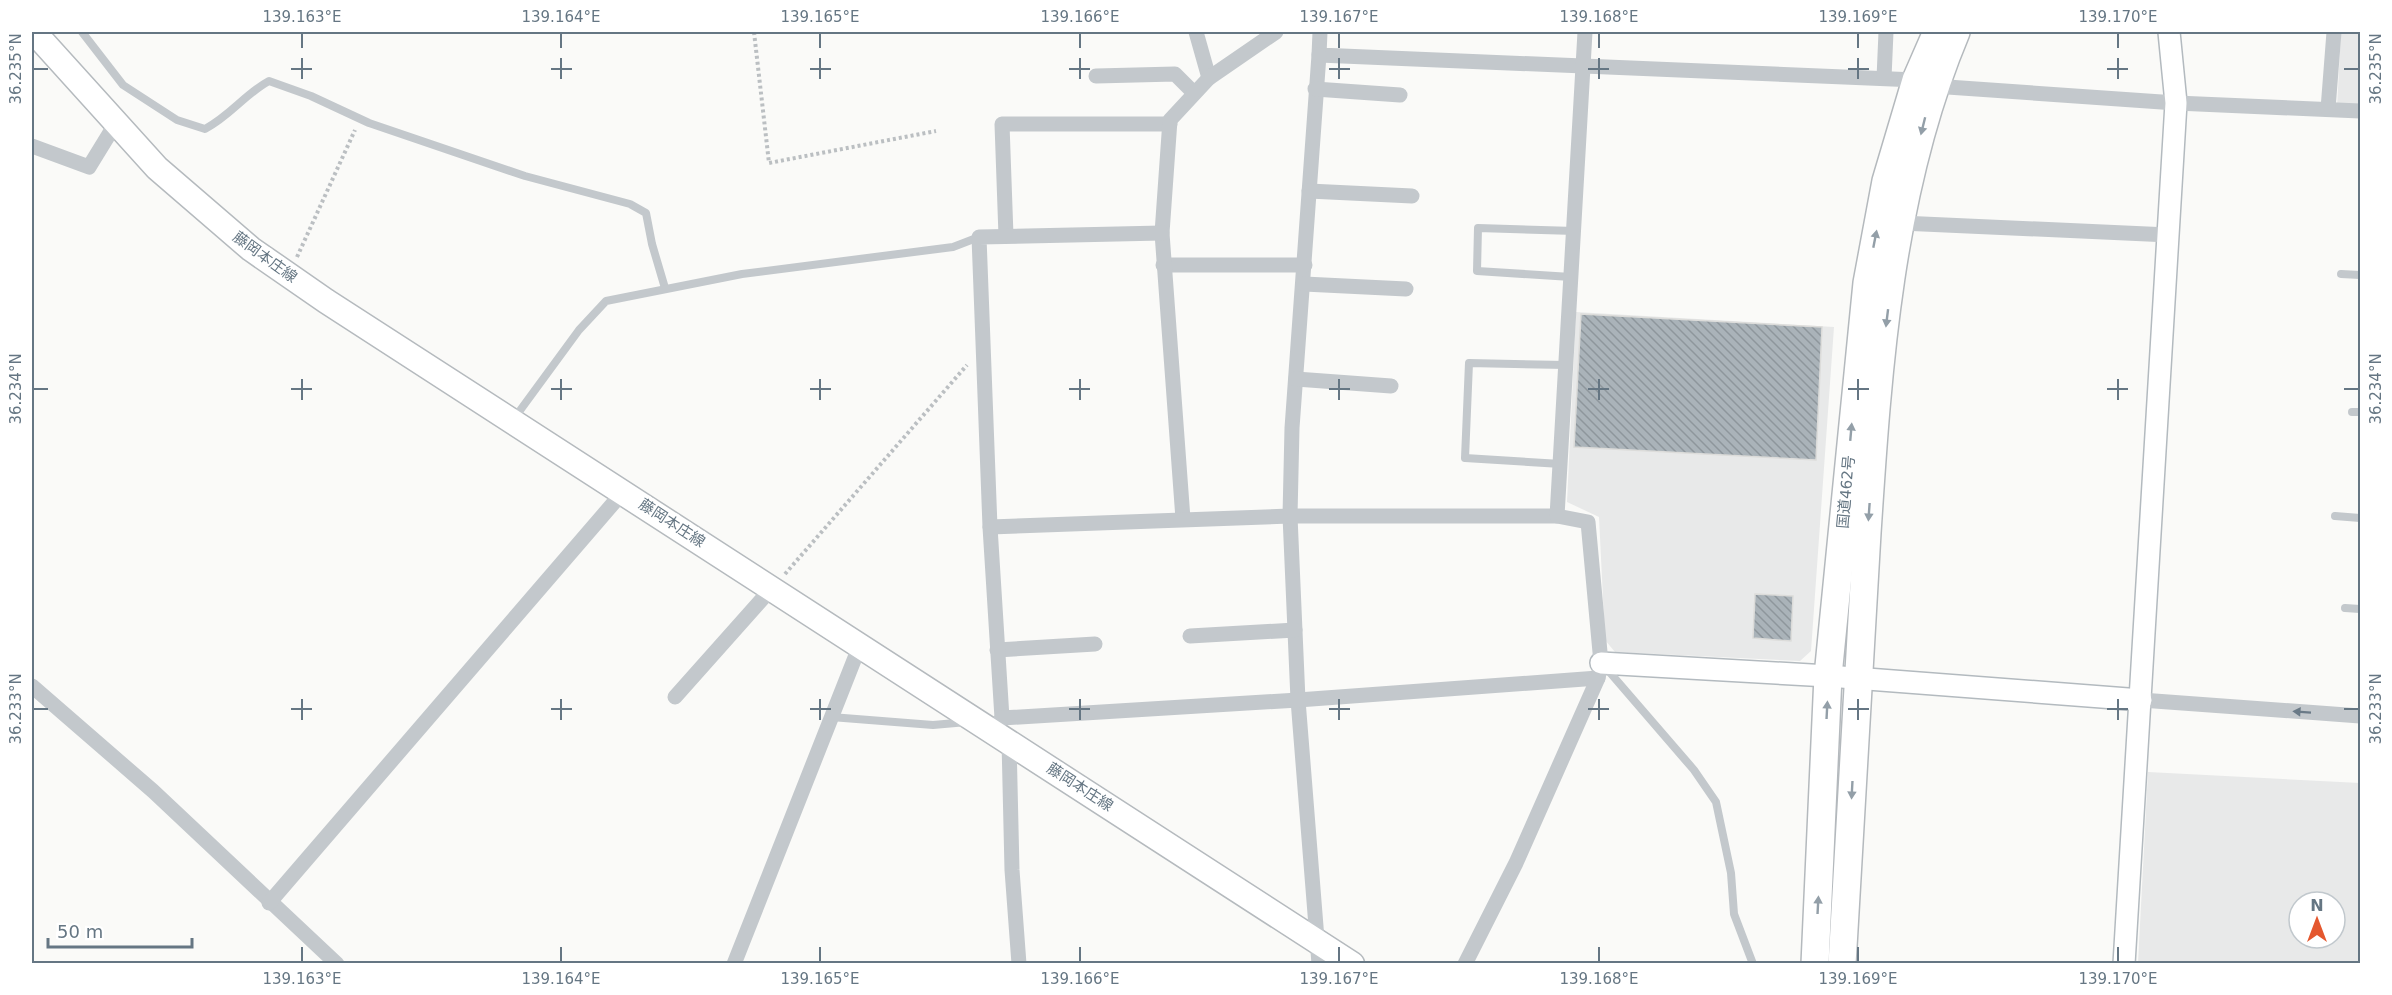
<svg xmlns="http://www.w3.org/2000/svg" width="2392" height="995" font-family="'DejaVu Sans','Noto Sans JP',sans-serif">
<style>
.built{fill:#e8e9e9;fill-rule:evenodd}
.building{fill:url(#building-back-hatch);stroke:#dcdcda;stroke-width:1.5}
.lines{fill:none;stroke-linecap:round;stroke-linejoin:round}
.secondary-casing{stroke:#b3babf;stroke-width:24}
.primary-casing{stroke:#b5babe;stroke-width:27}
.highway-casing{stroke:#b4b9bd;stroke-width:30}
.path{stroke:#bbbfc2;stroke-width:4;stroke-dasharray:3 3;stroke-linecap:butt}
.lane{stroke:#c3c8cc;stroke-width:8}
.street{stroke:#c3c8cc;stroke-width:15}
.secondary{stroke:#fff;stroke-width:21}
.primary{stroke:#fff;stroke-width:24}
.highway{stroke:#fff;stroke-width:27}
.oneway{fill:#939fa8}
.oneway2{fill:#6a7a87}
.ticks{fill:none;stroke:#657683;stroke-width:2}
.labels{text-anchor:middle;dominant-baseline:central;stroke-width:6;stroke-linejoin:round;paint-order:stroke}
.street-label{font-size:15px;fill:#657683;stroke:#fff}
.neatline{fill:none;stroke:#657683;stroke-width:2}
.ticks-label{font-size:15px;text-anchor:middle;fill:#657683}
</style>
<defs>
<pattern id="building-back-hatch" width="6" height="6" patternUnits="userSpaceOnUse" patternTransform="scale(1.5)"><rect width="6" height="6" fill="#aab3b9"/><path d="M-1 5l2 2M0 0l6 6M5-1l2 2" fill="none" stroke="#8e969c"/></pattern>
</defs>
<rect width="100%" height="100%" fill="#fafaf8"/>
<g class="built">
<polygon points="2341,32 2360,32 2360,108 2337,107"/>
<polygon points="1576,312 1834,327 1811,651 1800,661 1615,652 1605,640 1599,517 1567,502"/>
<path d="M2148,772L2360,783V963H2138ZM2299,902H2335V938H2299Z"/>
</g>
<g class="building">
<polygon points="1581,314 1822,327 1816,460 1574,447"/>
<polygon points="1755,594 1793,596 1791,641 1753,638"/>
</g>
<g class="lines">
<defs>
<g id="secondary">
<polyline points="1601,663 1828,676 2141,700"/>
<polyline points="2124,964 2176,103 2169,32"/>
</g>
<polyline id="primary" points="34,32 157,168 251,249 326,301 1352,964"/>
<g id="highway">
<polyline points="1815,964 1828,676 1867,283 1886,181 1916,80 1937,32"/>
<path d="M1842,964C1851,820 1858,676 1867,533C1878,364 1890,189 1956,32"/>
</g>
</defs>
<use href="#secondary" class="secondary-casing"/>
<use href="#primary" class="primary-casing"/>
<use href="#highway" class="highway-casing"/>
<g class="path">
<polyline points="754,32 769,163 936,131"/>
<polyline points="297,257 355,130"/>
<polyline points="785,574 967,365"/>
</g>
<g class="lane">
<path d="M82,32L123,85L177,120L205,129C230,116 245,94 269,81L311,96L369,123L525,176L630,204L646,213L652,244L665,288"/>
<polyline points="2341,274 2360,275"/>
<polyline points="1571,277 1477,271 1478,228 1575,231"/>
<polyline points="2352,412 2360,412"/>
<polyline points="513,420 579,330 606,301 742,274 953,247 979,237"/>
<polyline points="1561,464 1465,458 1469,363 1566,365"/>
<polyline points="2335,516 2360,518"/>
<polyline points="2345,608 2360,609"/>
<polyline points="1606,668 1694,770 1716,802 1731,873 1734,914 1753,964"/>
<polyline points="831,717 933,725 967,722"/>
</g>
<g class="street">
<polyline points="1196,32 1209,78"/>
<polyline points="1320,32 1319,55 1916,80"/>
<polyline points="1319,55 1292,428 1290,516 1298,700 1319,964"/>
<polyline points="1096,76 1175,74 1194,93"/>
<polyline points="1884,78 1886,32"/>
<polyline points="1933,86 2176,103 2360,111"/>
<polyline points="1315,89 1400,95"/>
<polyline points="2328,109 2334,32"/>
<polyline points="32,146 89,167 116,123"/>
<polyline points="1309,191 1412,196"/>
<polyline points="1901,223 2169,235"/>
<polyline points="1006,236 1002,124 1170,124"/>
<polyline points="1163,265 1305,265"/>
<polyline points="1304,284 1406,289"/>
<polyline points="1296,379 1391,386"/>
<polyline points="1183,519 1162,233 1170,120 1209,78 1276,32"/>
<polyline points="990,527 979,237 1162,233"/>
<polyline points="1190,636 1295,630"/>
<polyline points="997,650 1095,644"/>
<polyline points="32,686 153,791 337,964"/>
<polyline points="675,697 772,588"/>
<polyline points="2141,700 2360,716"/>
<polyline points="1002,718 990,527 1290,516 1557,516"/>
<polyline points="997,726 1002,718 1298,700 1598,678"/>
<polyline points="1009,741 1012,870 1019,964"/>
<polyline points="269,903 623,492"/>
<polyline points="734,964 860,645"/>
<polyline points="1465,964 1516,863 1598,678 1601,663 1588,522 1557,516 1585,32"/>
</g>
<use href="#secondary" class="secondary"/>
<use href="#primary" class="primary"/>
<use href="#highway" class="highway"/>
</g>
<defs><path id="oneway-solid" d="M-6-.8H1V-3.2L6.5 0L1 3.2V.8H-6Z" transform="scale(1.5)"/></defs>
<g class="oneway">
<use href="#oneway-solid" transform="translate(1923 126) rotate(104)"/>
<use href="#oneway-solid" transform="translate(1875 239) rotate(-79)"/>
<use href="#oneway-solid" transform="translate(1887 318) rotate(97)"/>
<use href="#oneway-solid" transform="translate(1851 432) rotate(-85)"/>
<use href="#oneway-solid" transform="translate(1869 512) rotate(94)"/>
<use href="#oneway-solid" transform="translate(1827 710) rotate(-87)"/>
<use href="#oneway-solid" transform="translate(1852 790) rotate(93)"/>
<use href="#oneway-solid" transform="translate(1818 905) rotate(-87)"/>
</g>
<use class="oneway2" href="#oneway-solid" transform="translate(2302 712) rotate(-176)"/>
<path class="ticks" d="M302,33V48M561,33V48M820,33V48M1080,33V48M1339,33V48M1599,33V48M1858,33V48M2118,33V48M302,58V79M561,58V79M820,58V79M1080,58V79M1339,58V79M1599,58V79M1858,58V79M2118,58V79M33,69H48M291,69H312M551,69H572M810,69H831M1069,69H1090M1329,69H1350M1588,69H1609M1848,69H1869M2107,69H2128M2344,69H2359M302,379V400M561,379V400M820,379V400M1080,379V400M1339,379V400M1599,379V400M1858,379V400M2118,379V400M33,389H48M291,389H312M551,389H572M810,389H831M1069,389H1090M1329,389H1350M1588,389H1609M1848,389H1869M2107,389H2128M2344,389H2359M302,699V720M561,699V720M820,699V720M1080,699V720M1339,699V720M1599,699V720M1858,699V720M2118,699V720M33,709H48M291,709H312M551,709H572M810,709H831M1069,709H1090M1329,709H1350M1588,709H1609M1848,709H1869M2107,709H2128M2344,709H2359M302,947V962M561,947V962M820,947V962M1080,947V962M1339,947V962M1599,947V962M1858,947V962M2118,947V962"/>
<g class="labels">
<g class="street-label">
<text transform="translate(265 257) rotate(36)">藤岡本庄線</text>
<text transform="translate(1846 492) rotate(-85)">国道462号</text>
<text transform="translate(672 523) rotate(33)">藤岡本庄線</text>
<text transform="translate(1080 787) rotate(33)">藤岡本庄線</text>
</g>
</g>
<rect width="2392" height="995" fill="none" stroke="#ffffff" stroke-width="66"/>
<g transform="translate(2317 920)"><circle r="28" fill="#ffffff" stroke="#c1c8cd" stroke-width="1.5"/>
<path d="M0-4.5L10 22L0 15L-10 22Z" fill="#e4572e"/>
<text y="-9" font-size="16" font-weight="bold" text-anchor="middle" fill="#657683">N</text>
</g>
<path d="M48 938v9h144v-9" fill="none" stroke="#657683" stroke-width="3"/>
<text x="57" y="938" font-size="18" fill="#657683" stroke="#ffffff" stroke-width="4.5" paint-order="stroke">50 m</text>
<rect x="33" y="33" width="2326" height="929" class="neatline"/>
<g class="ticks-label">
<text x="302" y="22">139.163°E</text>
<text x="561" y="22">139.164°E</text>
<text x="820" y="22">139.165°E</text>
<text x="1080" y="22">139.166°E</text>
<text x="1339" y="22">139.167°E</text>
<text x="1599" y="22">139.168°E</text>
<text x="1858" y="22">139.169°E</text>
<text x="2118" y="22">139.170°E</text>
<text transform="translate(16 69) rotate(-90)" y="5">36.235°N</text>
<text transform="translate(2376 69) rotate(-90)" y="5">36.235°N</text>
<text transform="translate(16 389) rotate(-90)" y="5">36.234°N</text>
<text transform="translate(2376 389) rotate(-90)" y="5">36.234°N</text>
<text transform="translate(16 709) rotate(-90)" y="5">36.233°N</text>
<text transform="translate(2376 709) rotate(-90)" y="5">36.233°N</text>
<text x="302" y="984">139.163°E</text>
<text x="561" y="984">139.164°E</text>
<text x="820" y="984">139.165°E</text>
<text x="1080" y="984">139.166°E</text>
<text x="1339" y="984">139.167°E</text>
<text x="1599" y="984">139.168°E</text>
<text x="1858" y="984">139.169°E</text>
<text x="2118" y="984">139.170°E</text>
</g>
</svg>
